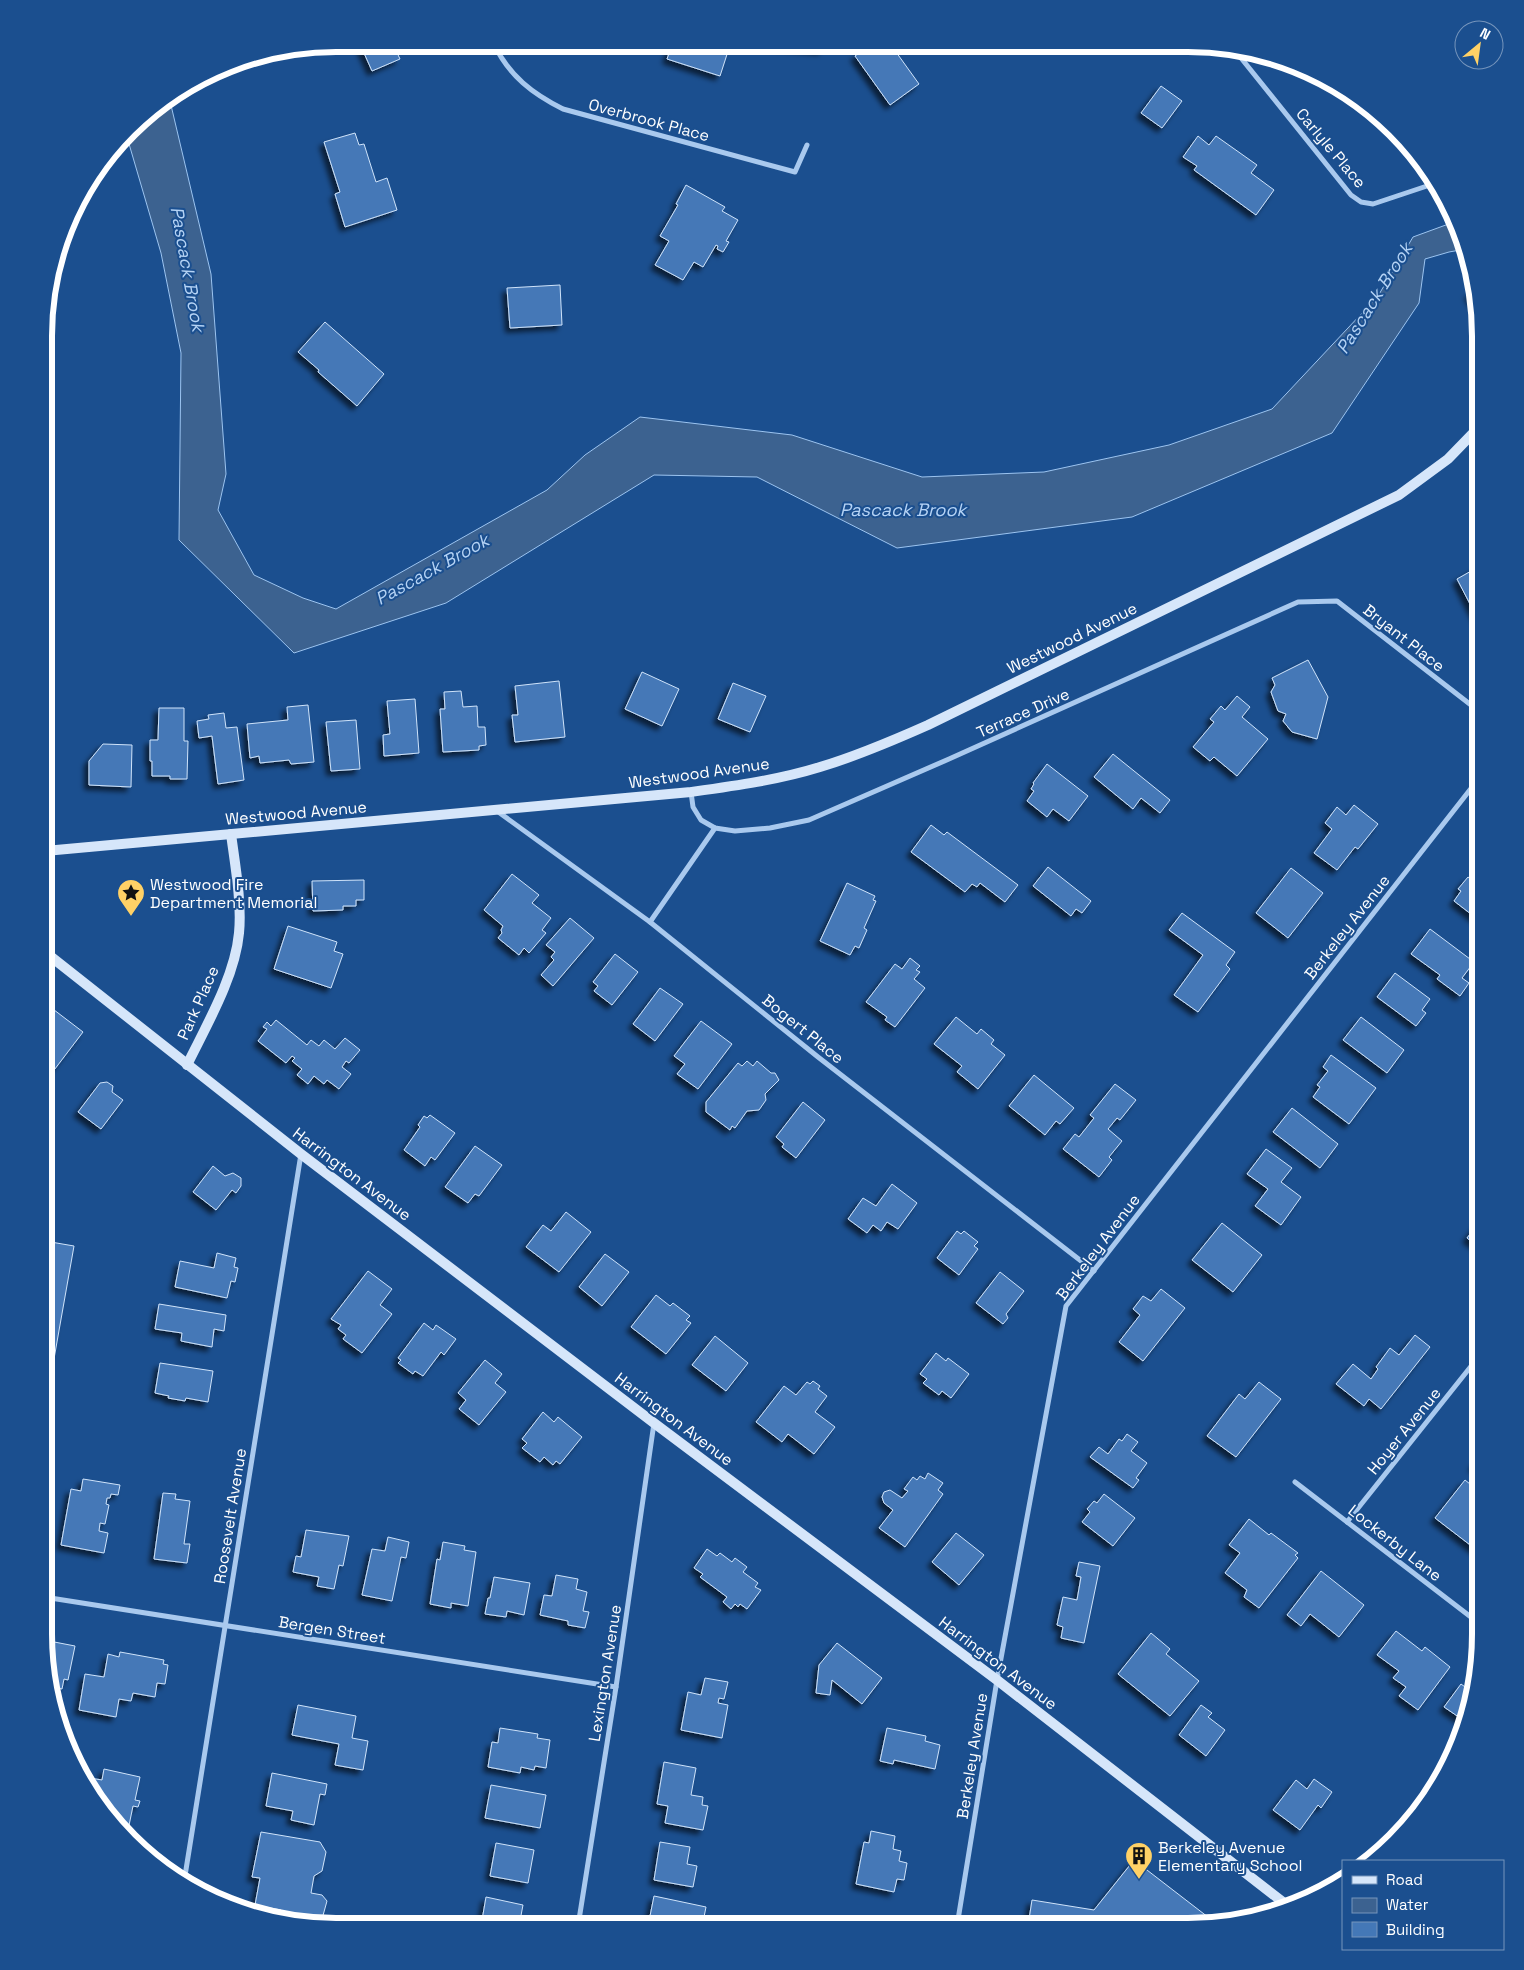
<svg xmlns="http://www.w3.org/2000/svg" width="1524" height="1970" font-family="'Space Grotesk',sans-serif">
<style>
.water{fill:#3c6290;stroke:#9cc4f0}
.building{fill:#4478b7;stroke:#cfe3fa;filter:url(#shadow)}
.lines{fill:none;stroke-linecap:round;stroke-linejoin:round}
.street{stroke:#a9c9ee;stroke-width:5}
.secondary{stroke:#d6e6fa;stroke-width:10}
.labels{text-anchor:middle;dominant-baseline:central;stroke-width:4;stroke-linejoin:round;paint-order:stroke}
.street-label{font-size:16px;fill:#fff;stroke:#1b4f8f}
.poi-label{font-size:16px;fill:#fff;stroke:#1b4f8f;text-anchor:start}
.water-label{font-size:18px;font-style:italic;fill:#b5d3f5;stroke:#1b4f8f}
.rim{fill:none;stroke:#fff;stroke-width:6}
</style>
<defs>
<filter id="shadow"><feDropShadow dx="-4.5" dy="4.5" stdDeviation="2.5" flood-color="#0009"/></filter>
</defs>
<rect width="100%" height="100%" fill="#1b4f8f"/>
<polygon class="water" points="170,101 211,274 226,474 218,510 254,575 303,598 336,609 547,490 585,455 640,417 792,435 922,477 1044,472 1169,445 1272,409 1378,296 1413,237 1454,222 1466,249 1449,252 1425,259 1419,303 1332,433 1132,517 897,548 757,477 654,475 446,603 294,653 179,540 181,353 161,253 127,137 144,116"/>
<g class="building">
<polygon points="360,44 393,44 400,59 372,71"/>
<polygon points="672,45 730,45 720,76 667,59"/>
<polygon points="773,45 824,45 823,50"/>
<polygon points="870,45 891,45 919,84 890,105 855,56"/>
<polygon points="1161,86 1182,101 1162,128 1141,113"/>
<polygon points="355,133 359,145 364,144 376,182 387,178 397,210 345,227 335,194 340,192 324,142"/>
<polygon points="1198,136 1209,145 1216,136 1257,165 1251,173 1274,190 1256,215 1194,170 1197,166 1183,157"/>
<polygon points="686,185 725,207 722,211 738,220 726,241 729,242 723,252 717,249 718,246 716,245 703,267 694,262 683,280 655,265 669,241 660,236 678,205 676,204"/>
<polygon points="560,285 562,325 510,328 507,288"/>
<polygon points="1474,291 1476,306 1469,294"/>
<polygon points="325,322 384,374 357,406 318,372 319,370 298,352"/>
<polygon points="1480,566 1480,623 1457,579"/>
<polygon points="1308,660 1328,697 1317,739 1292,732 1283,721 1286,714 1278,711 1271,692 1275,685 1272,678"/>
<polygon points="642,672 679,689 662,726 625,709"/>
<polygon points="559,681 565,737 515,742 512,715 518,715 515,686"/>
<polygon points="733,683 766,696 750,732 718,719"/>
<polygon points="461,691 463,707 477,706 478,727 485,727 486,745 479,746 479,750 443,752 440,709 445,709 444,692"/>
<polygon points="1237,696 1250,707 1242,717 1268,739 1237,776 1214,757 1210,761 1193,747 1214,722 1210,719 1221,706 1225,710"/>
<polygon points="415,699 419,753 384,756 383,735 390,734 387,701"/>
<polygon points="308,705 314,762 291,764 289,760 260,763 259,756 250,758 247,724 288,720 287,707"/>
<polygon points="159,708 184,708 184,741 188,741 187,779 170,779 170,776 152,776 152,761 150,761 150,740 158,740"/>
<polygon points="224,713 226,728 237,727 244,780 218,784 212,736 199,738 197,721 209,719 208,715"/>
<polygon points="356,720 360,769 331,771 326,722"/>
<polygon points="103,744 132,745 131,787 89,785 89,761"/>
<polygon points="1113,754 1170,800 1160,813 1141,798 1133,809 1094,777"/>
<polygon points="1047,764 1088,796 1069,821 1053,809 1047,817 1027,801 1034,791 1031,789 1034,784 1033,783"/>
<polygon points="1354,805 1378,824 1358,849 1355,847 1337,870 1314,853 1332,829 1325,823 1337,807 1346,815"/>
<polygon points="931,825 944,835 947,832 1018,885 1005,902 980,883 977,887 972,884 965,892 911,852"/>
<polygon points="1048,867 1091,901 1082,913 1076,909 1071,916 1033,886"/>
<polygon points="1291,868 1323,893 1288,938 1256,913"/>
<polygon points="512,874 539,895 532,903 551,918 542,930 546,933 529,953 524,948 519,955 498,938 502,933 501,930 503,926 484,910"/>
<polygon points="1468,877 1480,886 1480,921 1454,901 1461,891 1458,889"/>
<polygon points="364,880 364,900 356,900 356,906 343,906 343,910 313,911 312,881"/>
<polygon points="847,883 875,896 873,900 876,901 864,928 867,930 859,948 855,946 850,955 820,941"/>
<polygon points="1182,913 1235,952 1226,965 1230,969 1198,1012 1174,995 1203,955 1169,930"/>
<polygon points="570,918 594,938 553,986 541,975 554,960 551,957 555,952 546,945"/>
<polygon points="288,926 337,942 334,951 343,954 331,988 274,969"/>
<polygon points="1430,929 1474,962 1462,978 1469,983 1460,996 1437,979 1440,975 1411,954"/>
<polygon points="615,954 638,972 612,1005 594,991 598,986 593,982"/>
<polygon points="910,958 920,966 916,970 920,972 914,979 925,988 895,1027 885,1020 887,1017 866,1002 895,964 902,969"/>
<polygon points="1395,973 1430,999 1422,1010 1426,1013 1416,1026 1377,997"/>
<polygon points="660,988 683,1004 655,1041 633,1024"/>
<polygon points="45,1003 83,1032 45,1082"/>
<polygon points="956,1017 977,1034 981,1029 994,1040 991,1044 1005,1055 978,1089 957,1072 962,1066 934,1044"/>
<polygon points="1361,1017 1404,1050 1387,1073 1343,1040"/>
<polygon points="276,1020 307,1045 311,1040 319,1046 324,1040 335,1049 345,1038 360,1050 349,1063 346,1061 342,1067 351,1074 339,1089 327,1080 324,1084 314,1076 308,1084 297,1075 302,1069 292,1061 295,1058 292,1056 286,1063 258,1041 267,1029 263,1027 267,1022 271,1026"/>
<polygon points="701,1021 732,1044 698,1089 677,1074 685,1064 674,1056"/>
<polygon points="1331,1055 1376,1088 1349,1124 1313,1097 1320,1087 1317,1085 1328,1071 1323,1067"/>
<polygon points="747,1061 753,1066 757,1061 771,1073 775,1073 779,1080 765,1094 766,1100 759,1110 747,1111 735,1128 732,1126 730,1130 706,1112 706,1102 738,1063 742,1066"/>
<polygon points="1034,1075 1074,1108 1060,1124 1056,1121 1045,1135 1009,1106"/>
<polygon points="107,1082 113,1086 112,1092 123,1100 101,1129 78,1112 100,1083"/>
<polygon points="1115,1084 1136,1100 1120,1120 1117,1118 1108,1129 1122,1141 1109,1157 1112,1160 1099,1177 1063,1149 1075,1134 1079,1137 1094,1118 1090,1115"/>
<polygon points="45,1087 52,1093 45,1103"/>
<polygon points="803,1102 825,1120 796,1158 782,1147 784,1144 776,1137"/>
<polygon points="1292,1108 1338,1144 1320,1168 1273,1132"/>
<polygon points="430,1115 455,1133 435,1160 431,1157 425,1166 404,1150 420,1127 418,1125 424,1116 427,1118"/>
<polygon points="475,1146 502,1165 479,1196 475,1194 468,1203 445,1187"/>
<polygon points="1266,1149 1292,1168 1281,1182 1301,1197 1281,1225 1255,1206 1268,1189 1247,1174"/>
<polygon points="213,1166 225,1176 233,1173 241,1178 241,1186 236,1193 232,1190 216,1210 193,1192"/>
<polygon points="892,1184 917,1203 898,1229 887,1222 881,1231 873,1225 867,1233 848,1219 863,1198 876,1206"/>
<polygon points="566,1212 591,1232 559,1272 526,1247 543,1225 551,1231"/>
<polygon points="1480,1221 1480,1248 1467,1238"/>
<polygon points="1222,1223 1262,1255 1233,1292 1192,1260"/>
<polygon points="957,1231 961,1234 964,1231 978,1242 974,1246 978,1249 959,1275 937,1258"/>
<polygon points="45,1241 74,1246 52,1370 44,1369"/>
<polygon points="217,1253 236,1258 234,1267 238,1268 235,1282 231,1281 227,1298 175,1287 180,1261 214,1268"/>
<polygon points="605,1254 629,1272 602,1306 579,1287"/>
<polygon points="368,1271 392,1289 380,1305 392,1314 362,1353 343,1339 346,1335 338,1329 341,1325 331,1319"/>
<polygon points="1000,1272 1024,1291 1006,1314 1008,1318 1003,1324 976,1303"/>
<polygon points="1161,1289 1185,1308 1143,1361 1119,1342 1140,1315 1133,1309 1143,1296 1151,1301"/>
<polygon points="656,1295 670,1306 673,1303 690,1316 686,1320 691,1323 666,1354 631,1327"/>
<polygon points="159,1304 226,1315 224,1331 214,1329 212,1347 181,1341 182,1333 155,1329"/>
<polygon points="424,1323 433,1330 436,1325 456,1339 444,1355 441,1352 423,1376 415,1371 413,1374 398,1363 401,1360 398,1358"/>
<polygon points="1415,1335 1430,1347 1381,1409 1369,1399 1364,1406 1336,1384 1353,1364 1371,1379 1378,1369 1376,1367 1390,1348 1399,1355"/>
<polygon points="715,1336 748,1363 726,1391 692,1365"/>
<polygon points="936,1353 946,1361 948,1358 969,1374 951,1398 942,1391 939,1395 923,1383 927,1379 920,1374"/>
<polygon points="485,1360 502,1374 495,1383 506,1392 479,1425 459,1409 466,1400 458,1393"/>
<polygon points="160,1363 213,1371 208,1402 186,1398 185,1401 168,1398 169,1396 155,1393"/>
<polygon points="813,1381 820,1386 818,1389 827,1396 815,1412 835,1427 814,1454 788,1434 782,1442 756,1422 784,1386 796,1395 807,1382 810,1384"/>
<polygon points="1259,1382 1281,1399 1236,1457 1207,1436 1239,1394 1245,1399"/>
<polygon points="543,1412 554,1422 558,1417 582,1437 560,1464 556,1461 553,1465 544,1457 540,1462 522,1448 527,1443 522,1439"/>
<polygon points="1127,1434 1138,1442 1131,1451 1147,1463 1136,1478 1139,1480 1133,1488 1090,1457 1099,1447 1108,1454 1119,1439 1122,1441"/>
<polygon points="1480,1458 1480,1471 1473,1466"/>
<polygon points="928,1473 943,1483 938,1490 943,1494 905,1547 879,1528 893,1510 884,1503 882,1497 884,1492 890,1490 902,1498 908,1491 904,1489 913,1477 917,1480 920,1476 925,1479"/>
<polygon points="83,1479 120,1485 118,1495 111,1494 110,1498 107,1498 106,1504 109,1505 105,1524 100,1523 99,1531 108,1533 104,1553 61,1545 71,1489 81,1491"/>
<polygon points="1465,1480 1480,1492 1480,1502 1472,1512 1480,1518 1480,1549 1478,1551 1435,1518"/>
<polygon points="163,1493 176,1494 175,1499 190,1501 184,1544 190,1544 187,1563 154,1559"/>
<polygon points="1104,1494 1135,1518 1113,1546 1082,1522 1090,1512 1087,1509 1094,1501 1097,1503"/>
<polygon points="1249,1519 1269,1535 1271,1533 1298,1553 1295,1555 1298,1558 1259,1608 1244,1597 1247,1590 1225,1573 1240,1553 1229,1545"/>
<polygon points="306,1530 349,1536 343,1566 339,1565 334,1589 317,1586 319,1577 293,1572 296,1556 301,1557"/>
<polygon points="956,1533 984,1555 959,1585 932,1562"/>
<polygon points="388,1537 409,1542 406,1558 401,1557 392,1601 362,1595 372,1549 385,1551"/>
<polygon points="443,1542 465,1546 464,1550 476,1552 468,1606 451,1603 451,1608 430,1604 437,1559 440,1560"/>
<polygon points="707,1549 717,1556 720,1553 732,1562 735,1558 747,1567 743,1572 758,1583 755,1587 761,1590 747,1609 740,1604 738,1607 735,1604 731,1609 723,1602 727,1597 700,1577 703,1574 694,1568"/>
<polygon points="1079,1562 1100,1566 1084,1643 1061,1638 1063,1627 1057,1625 1063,1597 1077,1600 1081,1577 1076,1576"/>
<polygon points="1321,1571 1364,1605 1339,1637 1310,1614 1301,1626 1287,1615"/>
<polygon points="556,1575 578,1579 576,1589 587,1592 583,1611 589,1612 585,1628 568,1625 568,1621 540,1615 544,1595 552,1596"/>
<polygon points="494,1577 530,1583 524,1615 507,1611 506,1617 485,1614 488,1598 490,1598"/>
<polygon points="1396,1631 1422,1651 1425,1647 1450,1667 1418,1710 1399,1696 1406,1687 1393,1678 1399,1671 1377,1655"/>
<polygon points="1151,1633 1170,1649 1166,1654 1199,1681 1170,1716 1118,1674"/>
<polygon points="44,1640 75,1646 68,1680 64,1679 62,1689 51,1687"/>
<polygon points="837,1643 882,1678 862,1704 832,1680 830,1695 816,1693 819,1665"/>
<polygon points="120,1652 164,1660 163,1664 168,1665 165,1684 157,1683 155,1697 133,1693 131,1701 119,1699 116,1717 79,1710 85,1674 104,1677 108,1654 119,1657"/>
<polygon points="705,1678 728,1682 724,1699 719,1698 718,1703 728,1705 722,1738 681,1730 688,1692 701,1695"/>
<polygon points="1461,1684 1472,1692 1466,1722 1444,1707"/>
<polygon points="298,1705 356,1716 352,1738 368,1741 363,1770 335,1765 339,1744 292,1735"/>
<polygon points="1201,1705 1212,1713 1208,1717 1225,1730 1206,1756 1179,1735"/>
<polygon points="500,1728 538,1734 537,1738 550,1740 546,1768 535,1766 534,1770 521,1767 520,1773 488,1767 492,1742 498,1743"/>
<polygon points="887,1728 926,1736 925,1741 940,1745 935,1769 894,1760 893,1764 880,1761"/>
<polygon points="664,1762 696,1768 691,1795 703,1797 702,1805 708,1806 703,1830 665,1823 668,1806 657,1804"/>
<polygon points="104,1769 140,1777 135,1800 140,1801 138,1807 133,1806 127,1835 117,1827 100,1804 101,1800 97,1799 88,1787 90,1778 102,1780"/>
<polygon points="272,1773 327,1784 325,1795 320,1794 314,1825 291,1820 293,1811 266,1806"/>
<polygon points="1314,1779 1332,1792 1321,1808 1318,1805 1300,1830 1273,1810 1296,1780 1307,1789"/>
<polygon points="491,1785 546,1795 540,1828 485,1818"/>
<polygon points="871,1831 895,1836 893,1849 901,1851 899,1861 907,1863 904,1880 897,1879 894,1892 856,1884 864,1842 869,1843"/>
<polygon points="261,1832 320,1842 326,1852 322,1871 314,1876 311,1893 322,1895 327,1901 322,1919 317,1921 280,1914 281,1910 255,1905 260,1878 252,1877"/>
<polygon points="660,1842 690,1847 687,1864 697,1866 693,1887 654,1880"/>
<polygon points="496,1843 534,1850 528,1883 490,1876"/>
<polygon points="1134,1860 1217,1924 1207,1926 1028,1926 1032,1900 1094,1910"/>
<polygon points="654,1896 706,1907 703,1922 682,1918 681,1926 648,1926"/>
<polygon points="486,1897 523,1905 519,1926 481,1926"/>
</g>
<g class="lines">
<g class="street">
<path d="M494,44C509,76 533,94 563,109L795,172L807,145"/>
<polyline points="1233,48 1351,195 1361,202 1373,204 1436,183"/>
<polyline points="691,792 693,807 701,820 715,828 735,831 770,828 809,820 949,759 1298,602 1337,601 1480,712"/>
<polyline points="497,811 650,922 818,1057 1094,1271"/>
<polyline points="650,922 715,828"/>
<polyline points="1295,1482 1480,1624"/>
<polyline points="1347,1522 1480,1355"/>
<polyline points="44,1597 616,1687"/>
<polyline points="184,1882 301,1154"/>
<polyline points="578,1926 616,1687 654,1423"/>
<polyline points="957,1926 997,1680 1066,1306 1480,777"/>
</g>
<g class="secondary">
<path d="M45,851L691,792C734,786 778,780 820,767C857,756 892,741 928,725L1399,495L1448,459L1480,426"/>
<polyline points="45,952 301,1154 654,1423 997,1680 1288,1906"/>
<path d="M187,1065C206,1026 235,977 239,933C242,903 235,864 231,834"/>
</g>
</g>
<defs>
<symbol id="sight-pin" viewBox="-11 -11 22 30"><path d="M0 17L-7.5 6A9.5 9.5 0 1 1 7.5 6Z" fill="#ffd166" stroke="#1b4f8f"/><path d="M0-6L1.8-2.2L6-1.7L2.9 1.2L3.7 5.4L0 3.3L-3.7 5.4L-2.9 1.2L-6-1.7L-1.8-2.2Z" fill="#111"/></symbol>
<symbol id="building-pin" viewBox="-11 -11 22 30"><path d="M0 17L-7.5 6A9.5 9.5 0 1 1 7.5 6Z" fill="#ffd166" stroke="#1b4f8f"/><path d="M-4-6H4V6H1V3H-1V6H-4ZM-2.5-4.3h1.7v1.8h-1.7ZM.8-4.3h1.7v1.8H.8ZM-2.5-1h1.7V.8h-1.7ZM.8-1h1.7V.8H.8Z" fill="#111"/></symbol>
</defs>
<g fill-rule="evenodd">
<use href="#sight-pin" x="115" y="877" width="32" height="43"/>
<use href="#building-pin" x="1123" y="1840" width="32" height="43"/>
</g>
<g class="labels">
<g class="street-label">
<text transform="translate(649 120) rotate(15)">Overbrook Place</text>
<text transform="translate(1331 148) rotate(50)">Carlyle Place</text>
<text transform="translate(1072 638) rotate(-26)">Westwood Avenue</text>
<text transform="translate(1404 638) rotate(38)">Bryant Place</text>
<text transform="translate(1023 713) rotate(-24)">Terrace Drive</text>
<text transform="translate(699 773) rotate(-8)">Westwood Avenue</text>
<text transform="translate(296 813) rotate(-5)">Westwood Avenue</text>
<text transform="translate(1347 927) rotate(-52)">Berkeley Avenue</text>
<text transform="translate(198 1003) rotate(-66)">Park Place</text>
<text transform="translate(803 1029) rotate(39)">Bogert Place</text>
<text transform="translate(352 1174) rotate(37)">Harrington Avenue</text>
<text transform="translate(1098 1247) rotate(-53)">Berkeley Avenue</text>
<text transform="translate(674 1419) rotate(37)">Harrington Avenue</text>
<text transform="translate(1404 1431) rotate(-51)">Hoyer Avenue</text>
<text transform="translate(230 1516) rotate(-81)">Roosevelt Avenue</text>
<text transform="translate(1395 1543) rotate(38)">Lockerby Lane</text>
<text transform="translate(332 1630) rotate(9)">Bergen Street</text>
<text transform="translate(998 1663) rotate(37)">Harrington Avenue</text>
<text transform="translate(605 1673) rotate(-81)">Lexington Avenue</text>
<text transform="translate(972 1756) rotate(-81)">Berkeley Avenue</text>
</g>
<g class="poi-label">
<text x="150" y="884">Westwood Fire<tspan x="150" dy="18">Department Memorial</tspan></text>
<text x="1158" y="1847">Berkeley Avenue<tspan x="1158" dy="18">Elementary School</tspan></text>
</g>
<g class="water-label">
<text transform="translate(188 269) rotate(80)">Pascack Brook</text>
<text transform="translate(1374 298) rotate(-58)">Pascack Brook</text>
<text x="903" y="509">Pascack Brook</text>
<text transform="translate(432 569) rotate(-29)">Pascack Brook</text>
</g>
</g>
<path d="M0 0H1524V1970H0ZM336 52H1188A284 284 0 0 1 1472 336V1634A284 284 0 0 1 1188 1918H336A284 284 0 0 1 52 1634V336A284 284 0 0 1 336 52Z" fill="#1b4f8f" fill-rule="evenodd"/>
<path class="rim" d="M336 52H1188A284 284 0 0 1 1472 336V1634A284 284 0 0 1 1188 1918H336A284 284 0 0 1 52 1634V336A284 284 0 0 1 336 52Z"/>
<rect x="1342" y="1860" width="162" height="90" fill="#1b4f8f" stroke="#7695bc"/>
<rect x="1352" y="1876" width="25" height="8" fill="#d6e6fa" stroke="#7695bc"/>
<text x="1386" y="1885" font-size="15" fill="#ffffff">Road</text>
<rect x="1352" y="1898" width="25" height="15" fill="#3c6290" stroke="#7695bc"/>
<text x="1386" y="1910" font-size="15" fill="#ffffff">Water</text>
<rect x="1352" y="1922" width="25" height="15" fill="#4478b7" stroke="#7695bc"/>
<text x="1386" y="1935" font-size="15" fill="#ffffff">Building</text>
<g transform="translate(1479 45) rotate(29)"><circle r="24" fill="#1b4f8f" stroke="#7695bc"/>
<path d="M0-4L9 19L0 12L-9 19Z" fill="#ffd166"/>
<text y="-8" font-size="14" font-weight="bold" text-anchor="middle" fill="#ffffff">N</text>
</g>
</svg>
